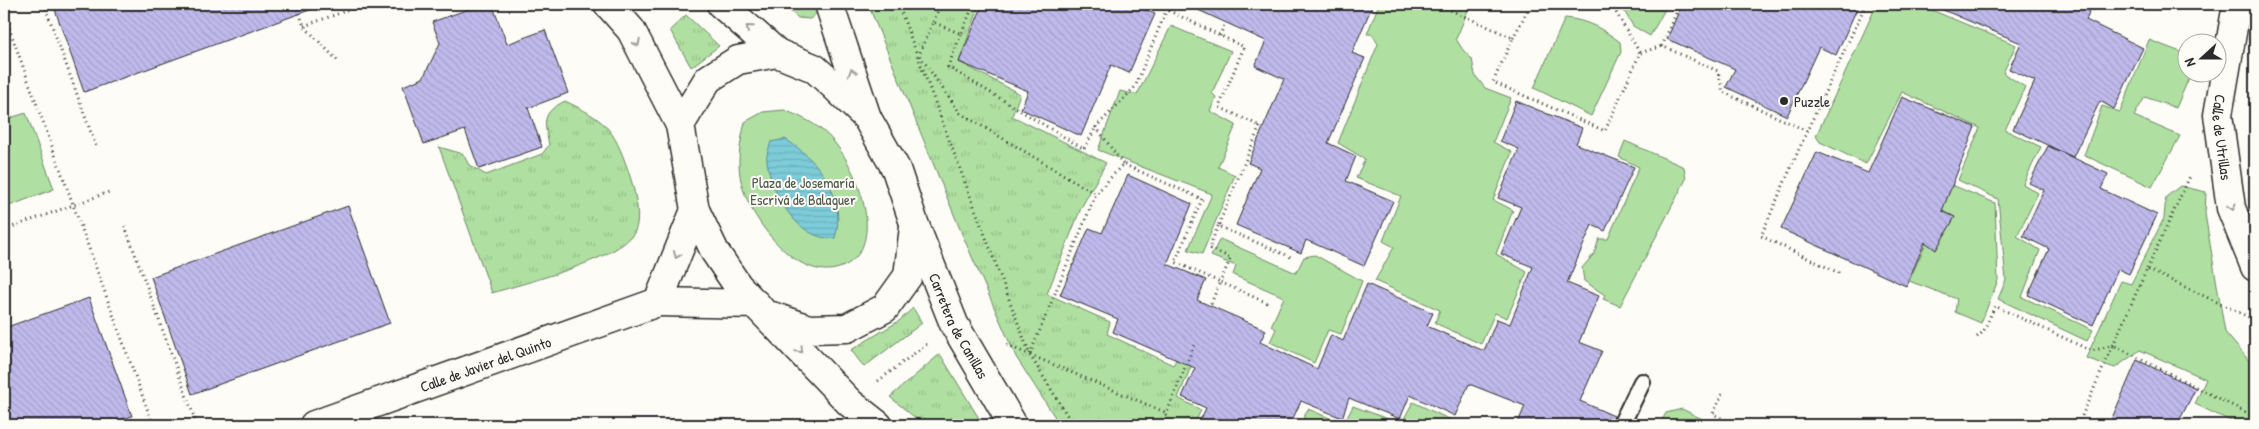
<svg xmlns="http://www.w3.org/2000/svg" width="2259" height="429" font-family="'Patrick Hand',sans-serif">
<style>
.grass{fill:url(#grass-tufts);stroke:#6d8666}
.garden{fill:#afe0a1;stroke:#6d8666}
.water{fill:url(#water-rules);stroke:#5c8c94}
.building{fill:url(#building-back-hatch);stroke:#2b2b2b}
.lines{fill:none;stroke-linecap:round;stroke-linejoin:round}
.service-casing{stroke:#2b2b2b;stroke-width:20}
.minor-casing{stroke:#2b2b2b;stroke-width:31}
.tertiary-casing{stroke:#2b2b2b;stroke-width:31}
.path{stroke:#2b2b2b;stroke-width:3;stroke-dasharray:1 4;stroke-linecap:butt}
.service{stroke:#fdfcf7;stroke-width:16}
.minor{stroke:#fdfcf7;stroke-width:28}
.tertiary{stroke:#fdfcf7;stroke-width:28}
.oneway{stroke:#9e9e9b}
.poi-dot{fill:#2b2b2b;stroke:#fdfcf7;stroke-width:2}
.labels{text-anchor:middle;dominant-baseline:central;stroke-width:4;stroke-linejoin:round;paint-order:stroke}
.poi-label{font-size:15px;fill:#2b2b2b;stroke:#fdfcf7;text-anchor:start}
.street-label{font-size:15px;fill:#2b2b2b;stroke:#fdfcf7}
.park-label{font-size:15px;fill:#4c5848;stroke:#fdfcf7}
</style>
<defs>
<pattern id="grass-tufts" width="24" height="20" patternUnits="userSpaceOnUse" patternTransform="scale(1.25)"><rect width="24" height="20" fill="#afe0a1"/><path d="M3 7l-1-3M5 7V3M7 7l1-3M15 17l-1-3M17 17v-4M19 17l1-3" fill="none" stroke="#97c08b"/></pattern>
<pattern id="water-rules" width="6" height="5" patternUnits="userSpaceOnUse" patternTransform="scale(1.25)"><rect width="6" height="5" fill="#7dccda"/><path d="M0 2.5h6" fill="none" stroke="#6cafbb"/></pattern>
<pattern id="building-back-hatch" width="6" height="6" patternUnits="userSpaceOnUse" patternTransform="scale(1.25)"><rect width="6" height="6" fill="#c0baec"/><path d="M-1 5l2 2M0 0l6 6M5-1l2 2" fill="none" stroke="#a5a0cb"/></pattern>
</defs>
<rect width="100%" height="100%" fill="#fdfcf7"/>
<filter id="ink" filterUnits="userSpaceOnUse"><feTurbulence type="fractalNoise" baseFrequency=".02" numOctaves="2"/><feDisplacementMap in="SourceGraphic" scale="10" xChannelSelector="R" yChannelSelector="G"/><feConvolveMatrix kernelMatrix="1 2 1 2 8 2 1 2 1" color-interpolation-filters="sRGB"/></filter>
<g filter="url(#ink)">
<g class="grass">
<polygon points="782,4 819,4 818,12 810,19 798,18"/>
<polygon points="868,4 980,4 959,62 1020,94 1012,116 1106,163 1081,208 1047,294 1110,322 1107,334 1173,365 1181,352 1196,355 1178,398 1201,410 1194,425 1060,425 1016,357 962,234"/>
<polygon points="686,15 719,46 691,67 670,30"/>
<path d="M565,101C605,120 613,127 628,170C633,185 643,218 634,233C618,260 524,283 492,293L439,147L463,154L469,165L486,175L542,154L549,145C544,121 541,113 565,101Z"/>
<polygon points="913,308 922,323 864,367 851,350 899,321"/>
<polygon points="940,354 983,425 924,425 890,397"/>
</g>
<g class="garden">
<polygon points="1379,4 1473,4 1469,8 1456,39 1463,50 1472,59 1475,75 1485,88 1511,98 1493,142 1512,152 1493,200 1513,210 1496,254 1527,272 1507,318 1495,313 1481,344 1435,323 1440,310 1375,281 1394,247 1383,241 1401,196 1356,178 1365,159 1338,143 1378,44 1372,34 1367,34"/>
<polygon points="1620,4 1668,4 1650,36 1633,26"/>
<polygon points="1877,4 1931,4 1929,9 2016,45 2003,73 2025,87 2005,130 2041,147 2023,184 2038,193 2017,236 2040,250 2022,297 2093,330 2087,341 1998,299 2006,280 1998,199 1958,180 1980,128 1902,92 1866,164 1820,142 1816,136"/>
<path d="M1565,18C1587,20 1603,29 1620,42L1621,52L1591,116L1534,88Z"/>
<polygon points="1171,26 1231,51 1212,93 1216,97 1210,111 1236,125 1218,167 1235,175 1202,254 1188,250 1212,194 1098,150 1120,91 1137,95"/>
<polygon points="2149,40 2186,54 2186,72 2191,73 2176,108 2145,97 2134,116 2180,136 2152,187 2084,155 2102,106 2120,112"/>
<path d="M784,110C804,118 820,125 834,142C857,169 888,245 844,266C801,287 751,221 742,185C736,163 740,144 745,122L763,112Z"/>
<polygon points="26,113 54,189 4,208 4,120"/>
<polygon points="1625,141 1684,167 1686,179 1620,306 1603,299 1605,295 1584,281 1582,268 1594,254 1599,239 1608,239 1639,167 1619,157"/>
<polygon points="1952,185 1995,203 1998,280 1981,323 1955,312 1957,299 1909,281"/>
<polygon points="2180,186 2206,192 2205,214 2225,332 2255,368 2255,425 2239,425 2195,404 2206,379 2140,350 2115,368 2086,358 2121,281 2131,284 2164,218 2166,197"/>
<polygon points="1220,239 1296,273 1304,257 1315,255 1362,281 1341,334 1328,330 1314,363 1270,342 1276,329 1271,326 1284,297 1233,275 1236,266 1211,256"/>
<polygon points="1413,402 1453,421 1451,425 1300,425 1308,409 1344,424 1353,406 1401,424"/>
<polygon points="1682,409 1714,425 1659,425 1666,413"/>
</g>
<path class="water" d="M785,139C819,160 847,197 835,238C798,242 771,193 767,161C766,155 769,148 771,142Z"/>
<g class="building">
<polygon points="53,4 314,4 315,8 84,92"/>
<polygon points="483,4 492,4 507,44 545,30 568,93 528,108 542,147 479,169 465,130 424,144 403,86 423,78 440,43 432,22"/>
<polygon points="983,4 1132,4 1155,14 1129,73 1111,65 1081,136 1021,109 1028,91 959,62"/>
<polygon points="1185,4 1373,4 1352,53 1365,58 1328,143 1356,156 1346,181 1393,201 1364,266 1306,240 1301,253 1236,225 1260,168 1248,163 1284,79 1255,66 1266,41"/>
<polygon points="1682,4 1859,4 1836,55 1819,47 1787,116 1726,87 1735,69 1667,39"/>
<polygon points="1929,4 2092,4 2086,20 2143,48 2114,109 2100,101 2073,157 2013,129 2035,81 2009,69 2021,43"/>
<polygon points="1902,97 1975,127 1942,211 1955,217 1936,250 1925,242 1906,286 1781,229 1817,152 1868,173"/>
<polygon points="1516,101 1582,128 1576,144 1634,167 1605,231 1592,225 1567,283 1599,296 1579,342 1602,351 1580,401 1614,416 1611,425 1517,425 1525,406 1469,384 1455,416 1410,395 1400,419 1349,398 1342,418 1301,401 1290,425 1198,425 1206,408 1182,397 1195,368 1113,332 1118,319 1060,295 1089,228 1102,233 1128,175 1192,204 1167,264 1206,280 1197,300 1266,330 1260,342 1317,369 1331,335 1343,341 1367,284 1433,313 1427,326 1484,351 1497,319 1510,324 1533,267 1501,254 1521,207 1498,198 1519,149 1500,141"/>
<polygon points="2048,146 2108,174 2101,189 2157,215 2129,274 2118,269 2093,325 2028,295 2049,249 2023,236 2044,190 2029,183"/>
<polygon points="348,206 390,323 192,394 151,277"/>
<polygon points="89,298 132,416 105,425 4,425 4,328"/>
<polygon points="2137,360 2196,388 2177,425 2109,425"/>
</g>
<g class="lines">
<defs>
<polyline id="service" points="1621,425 1642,382"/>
<g id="minor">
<polyline points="829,4 867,118"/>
<path id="s1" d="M2237,4L2218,115L2231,208L2255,267"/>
<polyline points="695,210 658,302 756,304"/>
<path id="s2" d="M314,425L658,302"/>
</g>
<g id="tertiary">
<polyline points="608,4 631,30 680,125"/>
<polyline points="721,4 777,53"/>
<polyline points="772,316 809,329 847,328 885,308 908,276 914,227"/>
<path id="s3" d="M878,425L850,403L738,286L715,252L695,210L680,125L708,79L738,60L777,53L814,68L833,85L867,118L896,169L914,223L954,324L1013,425"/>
</g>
</defs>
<use href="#service" class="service-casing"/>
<use href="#minor" class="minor-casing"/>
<use href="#tertiary" class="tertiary-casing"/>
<g class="path">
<polyline points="44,4 97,149"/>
<polyline points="296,4 304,26 338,61"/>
<polyline points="898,4 1030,355 1073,425"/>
<polyline points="974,4 961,34 933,22 919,55 960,113 1096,194"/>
<polyline points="1155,4 1244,47 1219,107 1260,126 1218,226 1291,257"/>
<polyline points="1437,4 1513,38 1493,82 1605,131 1640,53 1662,46"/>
<polyline points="1611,4 1640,53"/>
<polyline points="1680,4 1662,46 1718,71 1723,92 1807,131 1866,4"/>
<polyline points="4,14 153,425"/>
<polyline points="933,22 941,4"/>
<polyline points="304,26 365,4"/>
<polyline points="961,34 948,67 1084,149 1096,127"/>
<polyline points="1220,36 1225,22"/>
<polyline points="1513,38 1531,4"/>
<polyline points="1807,131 1761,236 1839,273"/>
<polyline points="1123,164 1096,127 1135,87 1166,11"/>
<polyline points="125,226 197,425"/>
<polyline points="1218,226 1209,248 1231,258 1220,282 1270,304"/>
<polyline points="4,230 112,191"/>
<polyline points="2147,269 2191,174"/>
<polyline points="1977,337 1983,332 1995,306 2092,351 2113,345 2147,269 2255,320"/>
<polyline points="1007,345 1167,413"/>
<polyline points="1030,354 1096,194 1123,164 1202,199 1175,262 1220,282 1210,306"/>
<polyline points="878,381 927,344"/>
<polyline points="1722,394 1713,414 1736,425"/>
<polyline points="1162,425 1194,345"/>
<polyline points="2078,425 2113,345 2255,417"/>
</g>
<use href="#service" class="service"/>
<use href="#minor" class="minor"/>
<use href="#tertiary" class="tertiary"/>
</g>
<defs><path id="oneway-chevron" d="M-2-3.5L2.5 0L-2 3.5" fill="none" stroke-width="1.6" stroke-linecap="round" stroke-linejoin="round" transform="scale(1.25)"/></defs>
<g class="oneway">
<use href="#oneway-chevron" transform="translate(749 28) rotate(-139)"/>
<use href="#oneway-chevron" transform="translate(637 43) rotate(63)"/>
<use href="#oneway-chevron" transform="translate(852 72) rotate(-108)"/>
<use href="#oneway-chevron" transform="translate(2232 207) rotate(75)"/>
<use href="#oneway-chevron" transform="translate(677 255) rotate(112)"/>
<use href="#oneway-chevron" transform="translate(800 350) rotate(47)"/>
</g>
</g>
<circle class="poi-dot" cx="1784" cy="101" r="5"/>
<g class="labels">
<g class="poi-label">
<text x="1794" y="101">Puzzle</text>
</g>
<g class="street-label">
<text stroke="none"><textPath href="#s1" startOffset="135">Calle de Utrillas</textPath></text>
<text stroke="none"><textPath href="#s3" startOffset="841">Carretera de Canillas</textPath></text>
<text stroke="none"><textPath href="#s2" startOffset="182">Calle de Javier del Quinto</textPath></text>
</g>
<g class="park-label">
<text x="803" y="182">Plaza de Josemaría<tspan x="803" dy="17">Escrivá de Balaguer</tspan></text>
</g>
</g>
<rect width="2259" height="429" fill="none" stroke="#fdfcf7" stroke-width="20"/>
<rect x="10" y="10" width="2239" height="409" fill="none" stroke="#2b2b2b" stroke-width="2" filter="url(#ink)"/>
<g transform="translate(2202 58) rotate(249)"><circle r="24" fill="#fdfcf7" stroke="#a9a8a5"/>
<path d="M0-4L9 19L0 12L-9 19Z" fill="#2b2b2b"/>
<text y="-8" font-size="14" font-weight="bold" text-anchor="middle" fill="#2b2b2b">N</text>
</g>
</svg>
